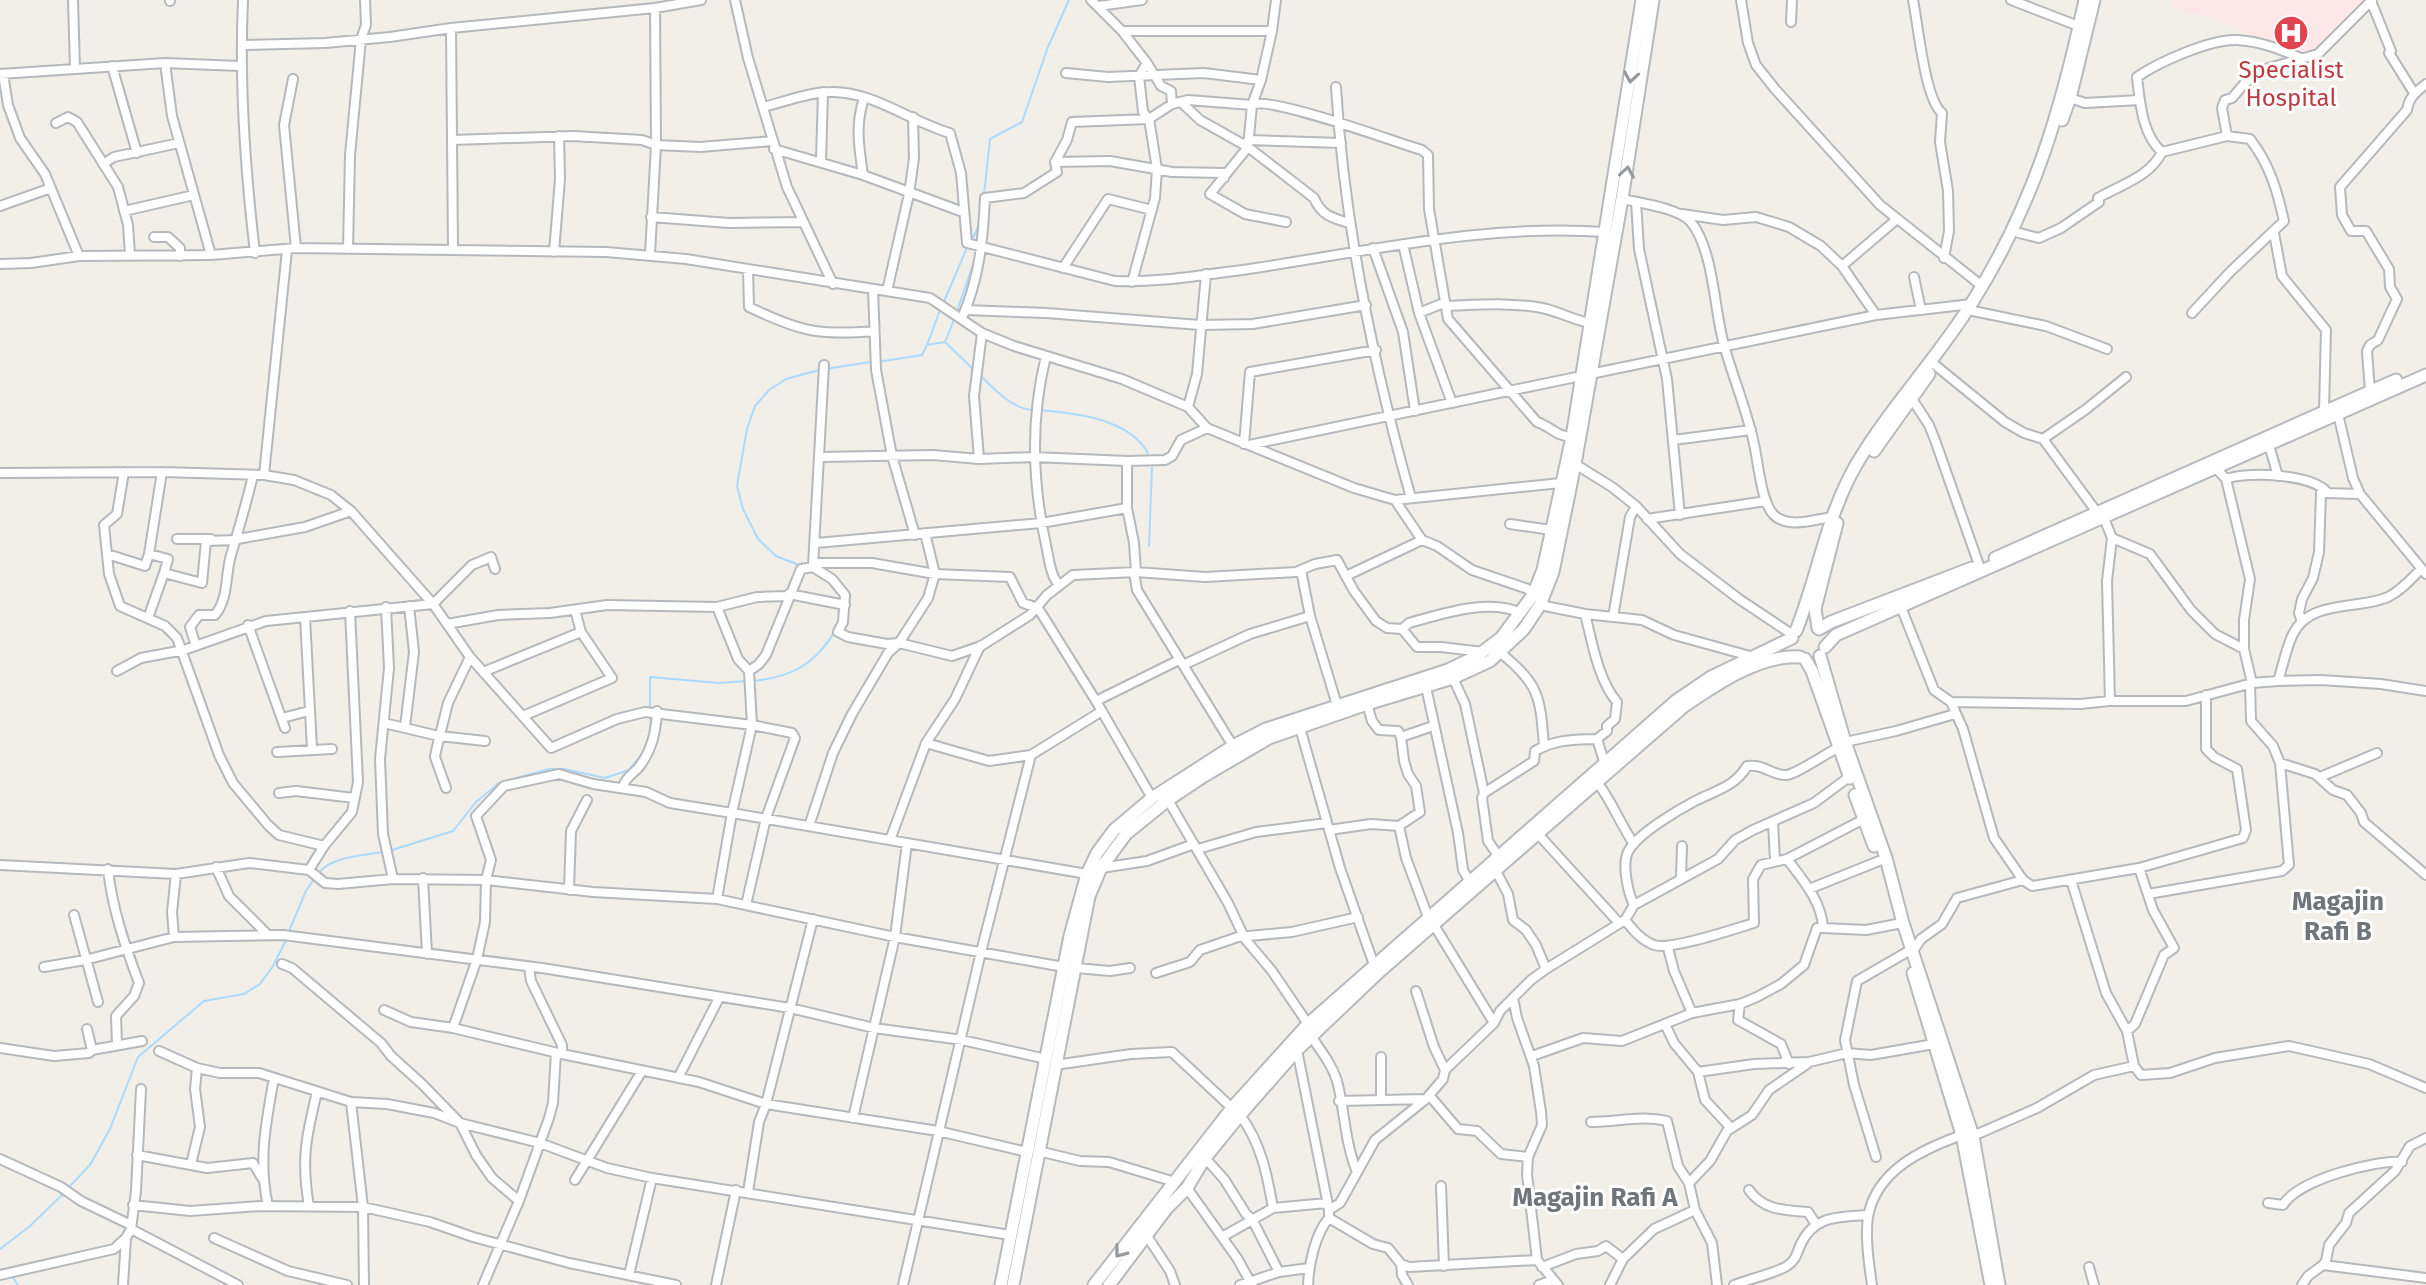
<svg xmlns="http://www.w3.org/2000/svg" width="2426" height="1285" viewBox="0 0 2426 1285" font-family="'Fira Sans',sans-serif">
	<rect width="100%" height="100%" fill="#f1efe8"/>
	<path fill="#fce8e6" d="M2170,0H2368L2317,53L2301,56L2199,14L2181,13Z"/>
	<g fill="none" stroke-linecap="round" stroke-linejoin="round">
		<path stroke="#aadaff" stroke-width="2" d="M984,195L990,139L1022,122L1048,47L1069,0
			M973,238L979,225
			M943,304L966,250
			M957,311L976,256
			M945,342L974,370
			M927,345L940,310
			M877,362L922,355L927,345L945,342L955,317
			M825,369L871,362
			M979,374C993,388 1011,408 1032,410
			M1038,410C1075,413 1128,418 1148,453
			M1149,546L1152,468
			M799,565L776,556L758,539L743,509L737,486L747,429L755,406L769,390L786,379L819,370
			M753,681C791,677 815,665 835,631
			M650,709V677L719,683L747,681
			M389,851L453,831L476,802L499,783L549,769H564L605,778L629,770L642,754L650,734L651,715
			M318,874C331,856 362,856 382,852
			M289,931L306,891L314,879
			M69,1187L90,1165L110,1129L138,1057L204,1001L244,994L260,984L273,966L286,940
			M0,1249L30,1226L65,1192
			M12,1276L18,1285"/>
		<defs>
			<path id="minor" d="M73,0L75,69
				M243,0C239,85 245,168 255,253
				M735,0L748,58L787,187L833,284
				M1091,0L1122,31L1147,63L1139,76L1143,112L1149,119L1157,169L1155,198L1132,282
				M1276,0L1272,31L1261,80L1252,105L1248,147L1210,194L1245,214L1286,222
				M1741,0L1748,43L1756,65L1775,89L1880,205L1982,286
				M1913,0C1918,24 1925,100 1942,113L1940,142L1948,191L1949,231L1944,258
				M2011,0L2081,27
				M170,1V0
				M2371,1L2391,51L2389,53L2414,93
				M1099,6L1142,0
				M1791,22L1792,0
				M451,28L453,250
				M1122,31H1272
				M243,45L325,43L390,37L451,28L655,8L701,0
				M165,63L172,116L211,255
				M1147,63L1161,86L1171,91L1172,104
				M112,66L137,153
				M1066,73L1108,77L1204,73L1261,80
				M0,74L165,63L240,66
				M3,74L8,105L20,138L45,174L79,256
				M293,79L284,125L296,248
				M1336,87C1344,224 1374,367 1411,498
				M2070,98L2085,103L2140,100
				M1181,102L1200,120L1248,147L1314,198C1321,215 1332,218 1349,223
				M763,107C784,102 809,92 831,92C873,91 911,122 950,133L961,173L967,243L1115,281C1157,283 1200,275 1242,270C1361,253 1485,223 1605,232
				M56,123L68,117L77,122L118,187L128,225L130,255
				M2227,136L2222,108L2225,100L2232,98L2244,84L2262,70L2318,54L2372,0
				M453,140L573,136L642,140L656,145L700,147L772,141
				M1248,140L1341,143
				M774,149L863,175L963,212
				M2162,152L2227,136L2250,139C2270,165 2277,190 2284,221L2230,272L2192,313
				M2162,152C2142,135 2140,102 2137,77C2159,62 2210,39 2237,40C2260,41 2282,50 2303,59
				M821,161L823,92
				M1055,162L1110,161L1172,172L1224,173V178
				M103,164L114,157L179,143
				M863,175C859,147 855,125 864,98
				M1622,199C1640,203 1679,208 1691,222C1714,251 1714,310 1724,345C1733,378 1747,410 1754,444C1758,461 1761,501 1773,514C1786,529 1814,520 1831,517
				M1636,202L1639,249L1667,379L1680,515
				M0,206L51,188
				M124,211L194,195
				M1682,214L1723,220L1756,217L1789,227L1821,246L1842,266L1876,315
				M651,217L729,223L803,222
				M2019,233L2039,238L2061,228L2099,202L2098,198C2120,185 2150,177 2162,152
				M2274,233L2282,276L2326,330L2324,410
				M154,237H168L180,248V256
				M1403,244L1419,313L1452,403
				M1373,248L1403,332L1415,411
				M348,249L350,155L361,39L366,25L365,0
				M554,252L560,179L559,136
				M650,254L656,145L655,8
				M0,264L31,263L79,256L211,255L296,248L606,252L686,259L930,298L982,333L1014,346L1122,379L1188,407L1207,428L1354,488L1395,500L1561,483
				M1842,266L1897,219
				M1063,268L1108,199L1152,210
				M748,270L749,307C799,331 818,336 874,331
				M1914,277L1921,310
				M873,289L876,370L892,456L915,535
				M887,291L909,194L914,158L913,117
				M966,310L1046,313L1200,325L1253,324L1366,305
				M1973,311L2046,326L2107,349
				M1419,313L1441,304L1446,306C1477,305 1510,302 1542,308C1558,311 1573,320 1590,323
				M962,318C979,279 983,241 985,198L1024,193L1057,172L1055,162L1067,140L1072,122L1149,119L1172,104L1188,100L1252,105C1269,95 1394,142 1422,150L1428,155L1429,209L1448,319L1537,422C1552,427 1555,436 1572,437
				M1046,356C1030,420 1032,481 1046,545C1049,558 1050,575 1059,585
				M1935,365L2005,422L2024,433L2043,439L2096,511
				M1590,374L1876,315L1972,304
				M2370,391L2367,351L2370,345L2378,340L2397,299L2390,287L2389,269L2366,231H2351L2342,215L2340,187L2407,110C2409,97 2416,92 2426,84
				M1912,399L1929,425L1935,440L1979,565
				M1188,407L1197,374L1206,274
				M2338,414L2353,478L2360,494L2426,574
				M2043,439L2085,410L2126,377
				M1673,440L1751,430
				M1244,444L1250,372L1376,350
				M1249,445L1581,376
				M2269,445L2278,476
				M819,457L933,455L979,459L1034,457L1127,461V508L1134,543L1136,572
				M979,459L974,396L982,333
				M1127,461L1165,460L1172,456L1181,440L1207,428
				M1575,464L1612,487L1636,506L1680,554L1739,599L1793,635
				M2215,467L2226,479L2250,579L2244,620V649
				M124,472L117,514L104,525L109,574L120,606L165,626L177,638L219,755L233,783L268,825L279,835L324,846
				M0,473L162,472L264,475L294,480L331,495L351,511L433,604L470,657L551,748L617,719L645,712L752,725L732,813L1087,874
				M264,475L287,250
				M2226,479C2248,471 2311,474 2327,492L2321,493L2319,552L2313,578L2302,599L2299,613L2302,622L2299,625
				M2325,493L2360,494
				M1395,500L1422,540L1437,546L1472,570L1528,589L1533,595
				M2104,518L2112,538L2150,554L2191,610L2215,634L2244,649L2252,683
				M1647,519L1766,501
				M1510,524L1551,530
				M177,539H211
				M232,540L305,527L351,511
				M816,543L1041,523L1127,508
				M107,554L145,566L149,554L168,559L164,573L202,583L206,541L237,540
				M149,554L162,472
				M813,563H872L935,574L1010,577L1023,603L1038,608L1096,701L1152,798
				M813,566L824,365
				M813,567L832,579L845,595L843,622L838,632L848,637L887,644L899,643L952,656L981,646L1030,615L1047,595L1073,575L1136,572L1205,577L1296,572L1315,564L1337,560L1354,591L1376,621L1387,628L1402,629L1417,647H1441L1483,652
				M1301,570L1310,616L1337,705
				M1134,572L1137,590L1233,746
				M1346,576L1422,540
				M789,594L845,605
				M1540,605L1585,614L1642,620L1674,635L1750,656
				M386,607L389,668L380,759L383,834L393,879
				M717,607L738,659L749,671L752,725L792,733L795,738L766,818L746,905
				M1901,607L1934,690L1951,702L2080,704L2110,701H2186L2252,683L2278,681L2321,680L2381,684L2426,691
				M1585,614C1592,641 1598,680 1617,702L1615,719L1607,726V731L1597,739L1605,764
				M305,617L312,749
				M1613,617L1630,517L1636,506
				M148,618L164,573
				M447,624L498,615L550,613L607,605L717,607L757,597L788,596
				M248,625L285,728
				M1402,629L1409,623C1442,614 1488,598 1521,613
				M196,646L190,627L199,615H215C229,598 225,575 231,555C239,528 247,502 253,475
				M1501,653C1540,686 1540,696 1544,746
				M1183,665L1250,634L1310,616
				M117,671L141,658L184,650L266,621L433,604L472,565L491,557L495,569
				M749,671L759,664L766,655L801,569L813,567
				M483,672L581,632
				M1453,678L1465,704L1484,793L1482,798L1488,841L1499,857
				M2278,681C2283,666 2286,648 2293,634C2310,599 2359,610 2388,597C2402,590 2411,579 2421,569
				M1426,687L1458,833L1463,870L1470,882
				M1096,701L1179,660
				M2110,701L2107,581L2112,538
				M1951,702L1963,729L1994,838L2023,880L2032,886L2139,868L2243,838L2246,830L2237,769L2214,757L2206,749V695
				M1367,704L1372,721L1379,730L1398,731L1401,737
				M523,716L612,678L581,632L575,610
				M282,718L309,711
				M384,723L439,736L485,741
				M405,727L414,652L409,606
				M1300,728L1340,868L1374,965
				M1401,737L1404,761L1408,774L1416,786L1420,812L1399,826L1406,858L1428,917
				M1401,737L1433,726
				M1845,742L1896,731L1955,714
				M926,743L989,761L1031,755L1102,711
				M277,752L332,749
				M2280,763L2315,774L2333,790L2347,795L2361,813L2364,822L2426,875
				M2320,777L2377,753
				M1597,782C1612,801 1620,824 1634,844
				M623,786C626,777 633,774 639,767C652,750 656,732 657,711
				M446,788L435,757L436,751L448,703L470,657
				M279,793L296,791L354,798
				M1484,793L1534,761L1535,751C1556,739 1573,740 1597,739
				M1168,800L1228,903L1245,939L1272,971L1308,1024
				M1773,822L1775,861
				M809,826L833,753L852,714L888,653L899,643L928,598L935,574L925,533
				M1329,830L1371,824L1399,826
				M1538,834L1619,923
				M890,840L926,743L955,699L980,646
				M1198,849L1256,832L1327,823
				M1787,859C1803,880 1822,902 1823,928L1866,930L1897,924
				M0,865L176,874L249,863L309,870L324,846L352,812L358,782L350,611
				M216,867L229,896L268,935
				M1101,868L1147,861L1194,844
				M108,869C112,908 125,946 139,983L134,996L116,1016L117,1045
				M309,870L325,883L338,884L393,879L486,880L593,892L717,899L895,937L1064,967
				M1496,871L1508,894L1513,920L1526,930L1536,945L1546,969
				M423,878L427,954
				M1681,878L1682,846
				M2071,880L2106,993L2127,1031L2134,1066L2141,1075L2170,1073L2215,1058L2289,1046L2369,1064L2426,1088
				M1809,889L1879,861
				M569,890L571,831L587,800
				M2148,894L2282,871L2289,865L2280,763L2273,746L2251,721L2250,684
				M1634,905C1628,893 1621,863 1629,850C1639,833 1678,810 1695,801C1715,791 1736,786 1747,766C1765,764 1771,775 1785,775C1794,776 1826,753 1838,748
				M74,915L98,1002
				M1625,920C1633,930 1641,940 1654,945C1670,951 1734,929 1754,923L1753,879L1761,865L1787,859L1864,819
				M1434,925L1494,1023
				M174,937L172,912L176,874
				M1668,948L1674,971L1692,1013
				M1913,951L1921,939L1942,924L1957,898L2023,880
				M282,964L292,968L381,1043L391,1056L422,1084L460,1123L476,1155L492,1178L519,1201
				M44,967L85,960L174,937L283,935L542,968L790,1008L874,1028L962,1040L1046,1059
				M529,967L531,981L562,1045V1054
				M1076,968L1110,971L1130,968
				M1156,973L1190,962L1200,950L1238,937L1292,932L1358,917
				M1416,991L1434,1047L1445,1070
				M1513,998L1517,1018L1534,1066L1541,1112L1542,1125L1528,1157L1527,1174L1537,1260L1558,1285
				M1740,1004L1738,1020L1781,1044L1789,1064
				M384,1010L411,1022L453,1028L562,1054L699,1082L766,1104L938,1131L1027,1152
				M1665,1024L1674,1043L1698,1072L1705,1100L1731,1128
				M453,1028L477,959L485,922L486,880L491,860L476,816L504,786L559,774L593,784L646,792L670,803L732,813L717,899
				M87,1029L92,1050
				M2127,1031L2135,1024L2164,955L2174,948L2153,910L2139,868
				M1311,1036C1321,1051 1334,1067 1338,1085C1345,1114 1345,1143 1357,1172
				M0,1048L54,1056L89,1053L92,1050L142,1041
				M1297,1050L1329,1210
				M159,1051L197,1068L220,1073H259L351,1102L387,1104L434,1113L460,1123L540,1143L607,1168L652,1178L1010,1235
				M1532,1056L1583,1038L1622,1041L1692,1013L1740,1004L1757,997L1781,984L1804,965L1817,928H1823
				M1055,1065L1131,1054L1172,1052L1232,1108
				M1698,1072L1754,1064L1809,1062L1847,1053L1871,1055L1934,1044
				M678,1078L719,998
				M1429,1095L1458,1129L1477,1131L1501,1154L1528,1157
				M1381,1099V1057
				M1339,1101L1426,1099
				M351,1102L363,1207L364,1285
				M1240,1115C1261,1143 1267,1174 1273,1208
				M853,1118L895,937L907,843
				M1591,1122C1617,1122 1641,1115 1667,1121L1678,1166L1689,1183L1695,1210L1712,1243L1717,1285
				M1973,1136L2037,1108L2094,1075L2134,1066
				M2426,1138L2410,1146L2395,1171L2349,1213L2346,1223L2329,1245L2326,1261L2323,1265L2426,1278
				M1038,1151L1080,1161L1109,1162L1175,1182
				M137,1155L207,1168L253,1163L262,1178
				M1876,1157L1854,1085L1845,1040L1857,981L1907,952
				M1205,1158L1224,1179L1246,1214L1252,1219L1279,1272
				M0,1159L61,1187L81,1201L131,1225
				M191,1164L200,1127L195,1089L197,1068
				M575,1180L642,1071
				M1689,1183L1710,1161L1727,1131L1752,1115L1769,1090L1807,1064
				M1441,1186L1444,1266
				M1187,1188L1237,1258L1252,1285
				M1749,1190C1764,1211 1785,1210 1808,1212L1815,1223
				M748,1192L759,1122L766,1104L813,919
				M2268,1203L2283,1205C2298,1180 2373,1160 2402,1162
				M133,1205L190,1211L260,1206L363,1207L430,1222L473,1237L569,1263L676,1285
				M268,1206C258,1161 266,1122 274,1078
				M309,1206C301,1160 306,1137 317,1092
				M1329,1218L1373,1244L1388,1248L1401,1264L1409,1267L1537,1260
				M131,1229L238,1285
				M1147,1236L1170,1271L1175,1285
				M1222,1237L1273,1208L1327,1203
				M214,1238L288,1271L347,1285
				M1401,1264L1402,1275L1408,1285
				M1542,1267L1576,1254L1598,1251L1606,1246L1623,1259
				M2089,1267L2094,1285
				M0,1275L114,1249L126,1238
				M629,1275L652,1178
				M123,1285L126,1238L131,1229L136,1191L141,1089
				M483,1285L519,1201L549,1118L553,1103L556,1053
				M716,1285L736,1190
				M903,1285L981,952L1031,755
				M1240,1285L1279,1272L1309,1268
				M1308,1285C1309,1264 1315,1234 1329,1218V1210L1340,1203L1375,1140L1426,1099L1443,1079L1445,1070L1494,1023L1500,1011L1531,980L1546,969L1625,920L1634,905L1718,859L1735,840L1753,830L1814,803L1849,777
				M1539,1285L1553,1280
				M1610,1285L1623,1259L1654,1229L1695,1210
				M1734,1285C1749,1279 1776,1273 1787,1266C1796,1260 1796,1255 1800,1246C1813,1215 1839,1217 1868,1215
				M1872,1285C1869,1264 1865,1238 1868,1217C1876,1170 1923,1149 1962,1135
				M2302,1285L2308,1276L2323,1265"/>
			<path id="secondary" d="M2062,120L2070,98L2094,0
				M1874,451L1929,374
				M1995,558L2396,380
				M1818,628L1815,609L1837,523
				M1819,629L1831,622L1972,568
				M1796,631C1818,576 1826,517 1856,465C1890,407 1938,358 1973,301C2034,204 2061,111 2085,0
				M1825,647L1836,635L2426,375
				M1820,656L1845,742L1886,858L1903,923L1973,1136L1999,1285
				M1805,659L1812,671L1850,778
				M1855,795L1874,846
				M1913,973L1962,1135L1991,1285
				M1001,1285L1070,936L1087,874L1097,853L1114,830L1152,798L1233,746L1266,729L1448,670L1477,656L1501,638L1533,595L1543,570L1572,437L1642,0
				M1013,1285L1089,896L1101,868L1126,834L1168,800L1204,776L1269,738L1367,704L1453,678L1490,661L1524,629L1540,605L1553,572L1575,464L1622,199L1653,0
				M1094,1285L1232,1108L1308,1024L1677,700L1711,677L1792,638
				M1109,1285L1167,1208L1187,1188L1205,1158L1240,1115L1297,1050L1380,971L1683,707C1715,685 1760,654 1800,657"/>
		</defs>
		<use href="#minor" stroke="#b5b8bc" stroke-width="12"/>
		<use href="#secondary" stroke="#b6babf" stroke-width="15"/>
		<use href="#minor" stroke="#fff" stroke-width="8"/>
		<use href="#secondary" stroke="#fff" stroke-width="11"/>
	</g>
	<defs><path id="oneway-chevron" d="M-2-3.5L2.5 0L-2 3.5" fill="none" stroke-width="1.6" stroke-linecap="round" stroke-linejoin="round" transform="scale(2)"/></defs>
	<g stroke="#979a9d">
		<use href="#oneway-chevron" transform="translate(1631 77) rotate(99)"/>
		<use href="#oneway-chevron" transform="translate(1627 172) rotate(-81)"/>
		<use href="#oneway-chevron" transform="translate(1120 1252) rotate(128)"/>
	</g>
	<defs>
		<symbol id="hospital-disc" viewBox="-11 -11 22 22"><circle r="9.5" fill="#e0444e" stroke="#fff"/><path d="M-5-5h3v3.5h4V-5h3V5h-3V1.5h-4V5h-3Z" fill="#fff"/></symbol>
	</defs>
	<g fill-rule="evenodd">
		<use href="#hospital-disc" x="2271" y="13" width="40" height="40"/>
	</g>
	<g text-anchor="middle" stroke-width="6" stroke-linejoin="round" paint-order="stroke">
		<g font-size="24" fill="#be3a42" stroke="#fff">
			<text x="2291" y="78">Specialist<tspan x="2291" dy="28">Hospital</tspan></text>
		</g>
		<g font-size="26" font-weight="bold" fill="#70757a" stroke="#fff">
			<text x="2338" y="910">Magajin<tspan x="2338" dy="30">Rafi B</tspan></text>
			<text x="1595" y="1206">Magajin Rafi A</text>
		</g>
	</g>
</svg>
